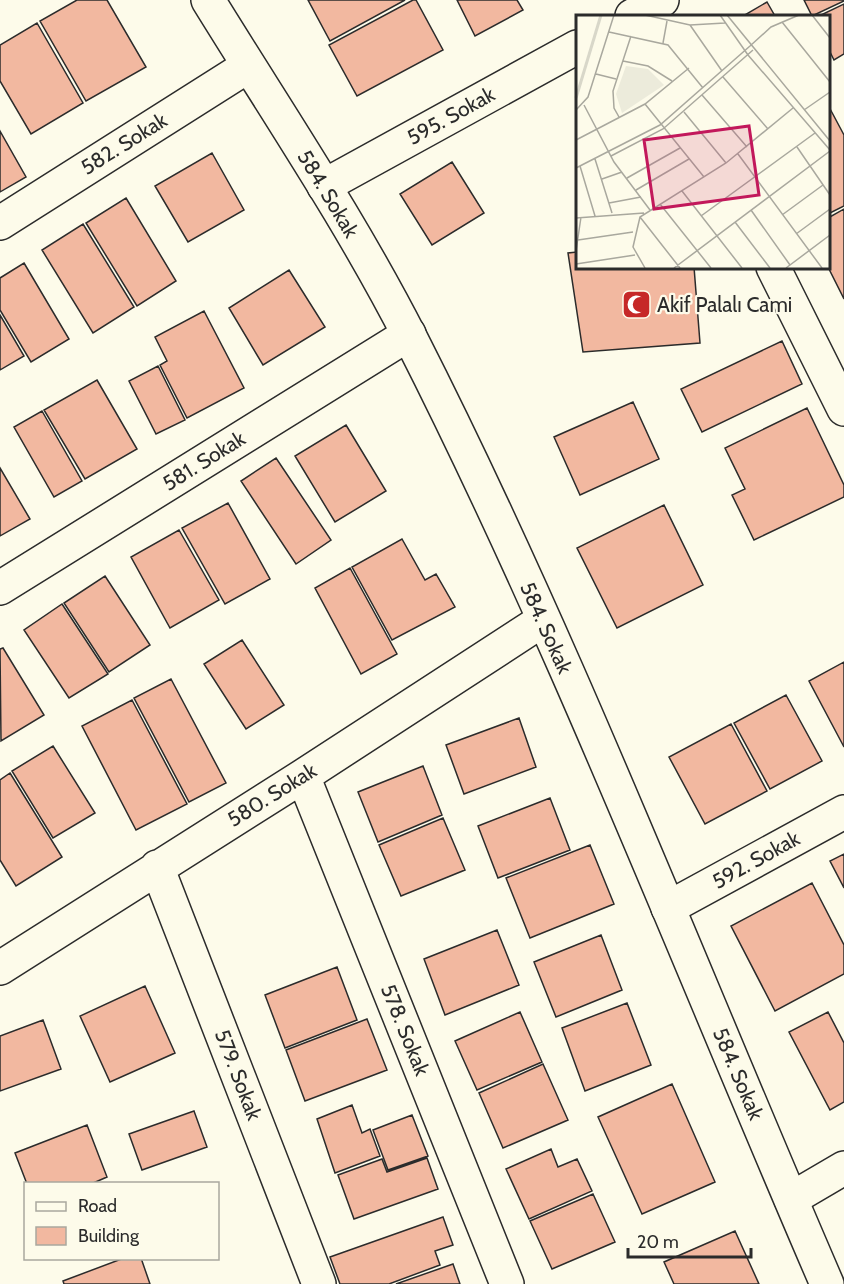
<svg xmlns="http://www.w3.org/2000/svg" width="844" height="1284" viewBox="0 0 844 1284" font-family="Cabin,sans-serif">
	<rect width="100%" height="100%" fill="#fdfbea"/>
	<path fill="#f2b8a0" stroke="#2b2b2b" stroke-width="1.5" d="M77,0H107L146,67L86,101L40,21Z
		M308,0H405L330,41Z
		M413,0H416L443,50L357,96L329,45Z
		M457,0H517L523,10L475,36Z
		M804,0H844V1L812,16Z
		M767,2L775,16H743Z
		M844,4V54L834,60L828,48V16H819Z
		M37,23L83,103L31,134L0,81V45Z
		M828,105L844,135V206L828,214Z
		M0,131L26,177L0,192Z
		M212,153L244,210L188,242L155,186Z
		M452,162L484,213L432,245L400,194Z
		M126,198L176,281L137,306L86,223Z
		M844,209V299L828,267V218Z
		M83,224L134,307L93,333L42,250Z
		M577,252V267H694L700,343L583,352L568,253Z
		M24,263L69,339L31,362L0,310V278Z
		M289,270L325,327L263,365L229,308Z
		M204,311L244,388L187,418L160,365L167,361L155,337Z
		M0,315L24,356L0,370Z
		M782,341L802,384L702,432L681,389Z
		M158,366L185,420L156,434L129,381Z
		M97,380L137,449L85,479L44,410Z
		M633,402L659,459L580,495L554,437Z
		M807,408L844,485V497L754,540L732,495L745,489L725,448Z
		M42,411L82,481L54,497L14,427Z
		M346,425L386,491L335,522L295,456Z
		M276,458L331,540L296,564L241,481Z
		M0,468L30,519L0,536Z
		M228,503L270,579L225,604L182,528Z
		M664,505L703,585L617,628L577,548Z
		M179,530L219,600L170,628L131,557Z
		M402,539L425,580L436,574L455,607L392,640L352,567Z
		M350,568L397,654L361,674L315,588Z
		M105,576L150,645L109,672L64,603Z
		M62,604L108,674L69,698L24,630Z
		M242,640L284,705L246,729L204,664Z
		M3,648L44,715L1,741L0,649Z
		M844,662V747L809,681Z
		M171,679L226,783L189,802L134,698Z
		M786,695L822,761L770,789L734,723Z
		M132,700L187,804L136,830L82,726Z
		M519,718L536,767L464,794L446,745Z
		M731,724L767,791L705,824L669,757Z
		M53,746L95,813L53,838L12,771Z
		M423,766L442,815L378,842L358,792Z
		M10,773L62,857L16,886L0,860V780Z
		M550,798L570,850L498,878L478,826Z
		M443,818L465,870L401,896L379,845Z
		M590,845L614,904L530,938L506,878Z
		M844,854V888L830,861Z
		M812,883L844,945V974L775,1011L731,926Z
		M497,930L519,985L445,1015L424,959Z
		M601,935L622,990L556,1017L534,962Z
		M337,967L357,1020L285,1048L265,995Z
		M145,986L175,1053L110,1082L80,1016Z
		M627,1003L651,1065L585,1091L562,1028Z
		M520,1012L542,1062L477,1090L455,1041Z
		M828,1012L844,1043V1102L830,1110L789,1032Z
		M367,1019L387,1070L305,1101L286,1050Z
		M43,1020L61,1069L0,1091V1036Z
		M543,1064L568,1120L503,1148L479,1093Z
		M672,1084L715,1182L642,1214L598,1117Z
		M352,1105L362,1133L370,1129L380,1156L335,1173L317,1119Z
		M194,1111L207,1147L142,1170L129,1134Z
		M412,1115L428,1156L388,1170L373,1130Z
		M87,1125L107,1177L91,1184H27L15,1153Z
		M551,1149L558,1167L577,1159L592,1191L529,1219L506,1169Z
		M427,1158L438,1189L354,1219L338,1175L382,1159L387,1172Z
		M593,1194L615,1242L552,1269L530,1221Z
		M443,1217L453,1245L435,1251L440,1265L389,1284H340L330,1257Z
		M735,1231L759,1284H674L664,1262Z
		M124,1258H141L150,1284H64L63,1281Z
		M453,1264L460,1284H396Z"/>
	<g fill="none" stroke-linecap="round" stroke-linejoin="round">
		<defs>
			<path id="minor" d="M632,16L662,0
				M324,186L577,47
				M0,223L248,66
				M773,267L844,409
				M0,588L409,334
				M303,776L507,1284
				M157,867L319,1284
				M668,908L844,812
				M0,968L303,776L543,620
				M791,1199L844,1168"/>
			<path id="tertiary" d="M208,0C277,112 351,221 411,339C566,644 691,970 827,1284"/>
		</defs>
		<use href="#minor" stroke="#2b2b2b" stroke-width="36"/>
		<use href="#tertiary" stroke="#2b2b2b" stroke-width="36"/>
		<use href="#minor" stroke="#fdfbea" stroke-width="33"/>
		<use href="#tertiary" stroke="#fdfbea" stroke-width="33"/>
	</g>
	<defs>
		<symbol id="mosque-square" viewBox="-11 -11 22 22"><rect x="-9" y="-9" width="18" height="18" rx="4" fill="#c62828" stroke="#fdfbea"/><path d="M3.5-4.9A6 6 0 1 0 3.5 4.9A5 5 0 1 1 3.5-4.9Z" fill="#fff"/></symbol>
	</defs>
	<g fill-rule="evenodd">
		<use href="#mosque-square" x="620" y="288" width="33" height="33"/>
	</g>
	<g text-anchor="middle" stroke-width="4.5" stroke-linejoin="round" paint-order="stroke">
		<g font-size="21" fill="#2b2b2b" stroke="#fdfbea">
			<text transform="translate(451 116) rotate(-29)" y="7">595. Sokak</text>
			<text transform="translate(124 144) rotate(-32)" y="7">582. Sokak</text>
			<text transform="translate(328 194) rotate(59)" y="7">584. Sokak</text>
			<text transform="translate(204 461) rotate(-32)" y="7">581. Sokak</text>
			<text transform="translate(546 628) rotate(66)" y="7">584. Sokak</text>
			<text transform="translate(272 795) rotate(-32)" y="7">580. Sokak</text>
			<text transform="translate(756 860) rotate(-29)" y="7">592. Sokak</text>
			<text transform="translate(405 1030) rotate(68)" y="7">578. Sokak</text>
			<text transform="translate(738 1074) rotate(67)" y="7">584. Sokak</text>
			<text transform="translate(238 1075) rotate(69)" y="7">579. Sokak</text>
		</g>
		<g font-size="21" fill="#2b2b2b" stroke="#fdfbea" text-anchor="start">
			<text x="657" y="312">Akif Palalı Cami</text>
		</g>
	</g>
	<g transform="translate(576 15)">
		<rect width="254" height="254" fill="#fdfbea"/>
		<path d="M50,51L72,54L88,70L46,98L40,79Z" fill="#ecebdb"/>
		<path fill="none" stroke="#d8d7c9" stroke-width="3" d="M0,83L25,0"/>
		<path fill="none" stroke="#a9a89e" stroke-width="1.5" d="M69,0L114,10L149,8M144,0L172,40L254,135M151,0L254,126M236,0L254,23M206,7L254,67M114,10L146,56M33,17L92,30L127,73M87,28L91,6M174,31L195,12L223,0M47,46L72,51L96,66M20,59L40,64M147,62L192,114M126,80L171,132M69,89L128,162M8,90L38,147L74,195M0,95L12,82L38,0M228,95L254,77M108,97L150,148M43,102L38,93L37,76L55,21M0,125L69,89L113,53M221,132L254,180M162,139L246,253M35,141L87,114L177,35M19,144L36,198M4,151L19,201M0,153L84,110L174,31M51,163L104,133M26,164L46,157M60,175L113,144M106,176L166,253M33,188L65,182M84,189L135,253M175,195L214,250M206,200L247,170M125,201L239,118M64,202L104,253M0,203L68,198M159,207L194,253M220,219L254,194M2,225L57,217M0,236L5,202M0,249L59,240M69,253L57,232L64,202L150,148L217,93M98,253L254,136M210,253L254,220"/>
		<path fill="#c2185b" fill-opacity="0.15" stroke="#c2185b" stroke-width="3" d="M173,111L183,180L78,194L68,125Z"/>
		<rect width="254" height="254" fill="none" stroke="#2b2b2b" stroke-width="3"/>
	</g>
	<rect x="24" y="1182" width="195" height="78" fill="#fdfbea" stroke="#a9a89e" stroke-width="1.5"/>
	<rect x="36" y="1202" width="30" height="9" fill="#fdfbea" stroke="#a9a89e" stroke-width="1.5"/>
	<text x="78" y="1212" font-size="18" fill="#2b2b2b">Road</text>
	<rect x="36" y="1227" width="30" height="18" fill="#f2b8a0" stroke="#a9a89e" stroke-width="1.5"/>
	<text x="78" y="1242" font-size="18" fill="#2b2b2b">Building</text>
	<path d="M628 1248v9h123v-9" fill="none" stroke="#2b2b2b" stroke-width="3"/>
	<text x="637" y="1248" font-size="18" fill="#2b2b2b" stroke="#fdfbea" stroke-width="4.5" paint-order="stroke">20 m</text>
</svg>
